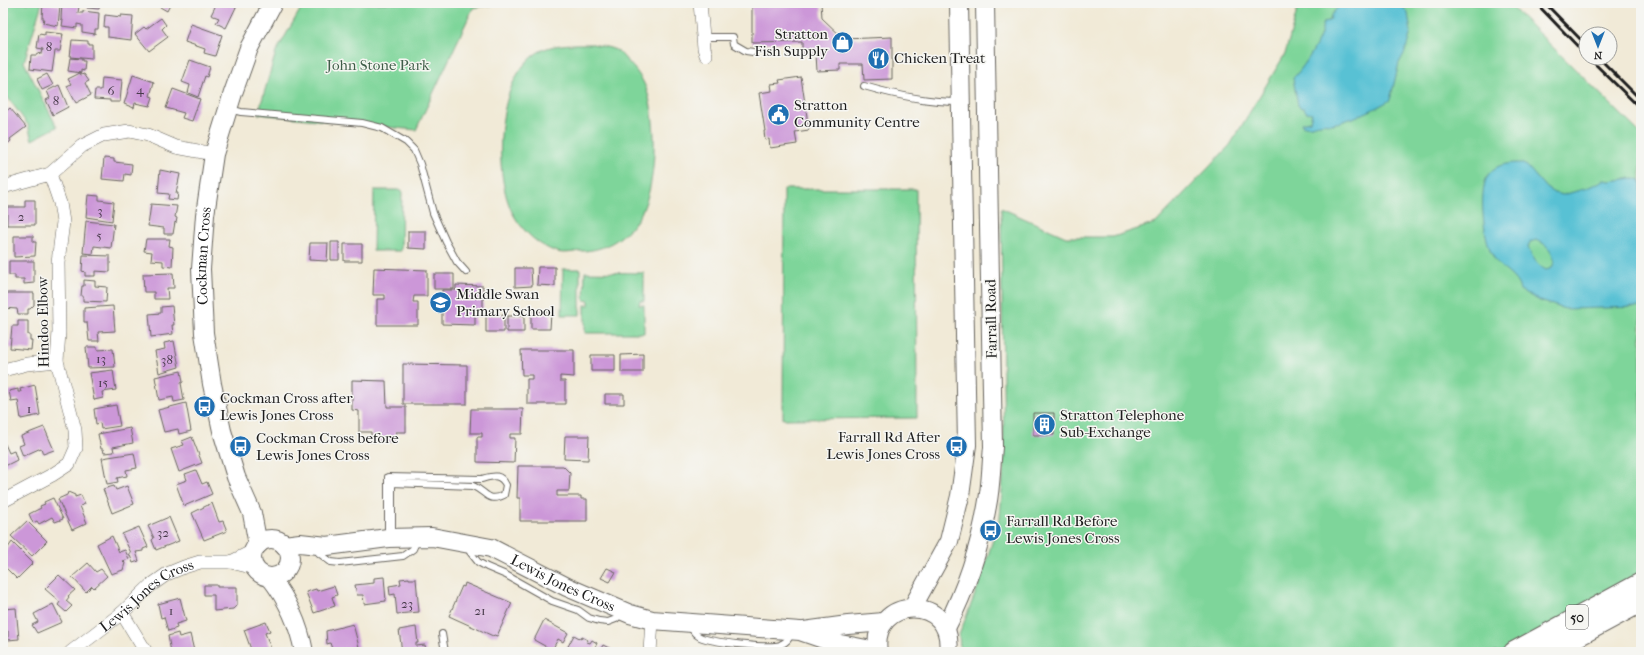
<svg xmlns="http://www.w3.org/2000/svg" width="1644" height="655" viewBox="0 0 1644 655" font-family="'IM FELL French Canon',serif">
	<rect width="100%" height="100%" fill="#f6f6f2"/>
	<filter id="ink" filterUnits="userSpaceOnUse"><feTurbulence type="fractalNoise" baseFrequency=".025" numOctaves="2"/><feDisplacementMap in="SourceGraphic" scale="8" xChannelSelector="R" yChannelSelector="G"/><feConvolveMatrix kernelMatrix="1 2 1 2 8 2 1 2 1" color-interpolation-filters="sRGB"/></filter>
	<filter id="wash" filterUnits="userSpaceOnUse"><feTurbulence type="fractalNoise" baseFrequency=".012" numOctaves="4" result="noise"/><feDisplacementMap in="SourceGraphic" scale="16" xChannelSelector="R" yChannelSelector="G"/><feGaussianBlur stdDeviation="0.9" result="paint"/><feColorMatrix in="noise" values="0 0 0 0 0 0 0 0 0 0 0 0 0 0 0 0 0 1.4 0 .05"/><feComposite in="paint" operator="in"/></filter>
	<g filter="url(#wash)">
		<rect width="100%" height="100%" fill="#f1ead7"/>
		<path fill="#7ed59a" stroke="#4d785b" d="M3,3H42L24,62L57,127L32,140L28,125L3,91Z
			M304,3H502L473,8L416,130L258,114L276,52Z
			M1297,3H1508L1641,134V582L1513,652H963L960,648L959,635L979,584L1000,517L1004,464L1001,208L1066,237H1113L1156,223L1230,145L1285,54L1298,7Z
			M593,44C600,46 609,47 616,50C620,52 624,57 627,61C635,68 642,78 646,88C658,120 658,191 637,220C623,239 604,251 581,251C574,252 564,254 557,252C535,245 515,224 508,202C494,160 497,73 542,50C558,43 576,44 593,44Z
			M784,189H916L917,418L783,419Z
			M374,190H402L401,251H373Z
			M563,269H580V315H562Z
			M585,272L644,273V301H640L639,305H644V333H585V305H589V301L584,300Z"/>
		<path fill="#58c1d4" stroke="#3a6e78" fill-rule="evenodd" d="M1342,3L1346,5L1349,3H1399L1408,13L1411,32L1405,52L1399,63L1390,100C1376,109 1349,121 1332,124C1328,124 1324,123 1320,124C1313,125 1309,128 1302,125L1301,123L1310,121L1312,113L1306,112L1304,108H1300L1298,105L1293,78C1302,70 1325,36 1322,24L1330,20L1331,15Z
			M1521,163L1527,166L1546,188L1554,193L1563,195L1587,188L1604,180L1610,181L1632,178L1641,180V307L1565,309L1540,301L1520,290C1517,275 1501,271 1494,258C1484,243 1478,194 1487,177C1494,164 1508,163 1521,163ZM1536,240C1548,244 1558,256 1552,268L1546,270C1538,266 1531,256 1528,247L1530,242Z"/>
		<g id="blocks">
			<path fill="#cc97d8" d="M43,3L60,5L58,26L43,23L44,18H42Z
				M62,3H72V5L79,6L78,13H83V11L99,13L98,29H95V34L82,32V25L77,24V28L62,26L63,20L61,19Z
				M88,3H100L99,9L87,8Z
				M153,3H171L167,11Z
				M211,3H238L226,28L216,23L219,18L211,15L215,7L210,4Z
				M752,3H821L822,18L844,39L892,37V79L864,80L863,64H840V70L817,71L816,54H802V42L752,43Z
				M105,15L121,17V15L133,16L131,40L108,37V27H104Z
				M161,18L166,25L162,29L168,37L149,51L135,34L144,27L146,29Z
				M191,24L222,35L215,56L204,53L205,49L185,42Z
				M45,32L63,34L60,51H55L52,72L30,69L31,55H37L38,53L42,54L43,49L37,48L39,34L45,35Z
				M72,40L88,41V44H92V59L70,57Z
				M70,58L82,59V61H85L84,71L81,70V73L68,71Z
				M190,60L210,67L207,77L205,76L198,97L188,93L190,85L182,82Z
				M80,73L81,75L84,74L89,81L85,83L91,95L76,103L67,86L71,84L68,79Z
				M47,74L53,85L42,90L37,79Z
				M133,75L154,82L150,96L153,97L150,106L135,103L134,108L124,104Z
				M801,77L809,130L795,132L797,144L770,148L769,139L765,140L764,131H765L759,93L772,91L771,84L780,83L779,80Z
				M102,78L122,80L120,102H110V100L94,99L95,90H101Z
				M59,85L68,107L53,115L46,100L50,98L47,91Z
				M173,89L200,99L192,121L182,118L184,113L166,108Z
				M10,108L26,127L10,139L11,141L6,145L3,141V131L7,128L3,122V114Z
				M104,158L114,159V162L132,164L131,175L125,174L124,181L102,179Z
				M160,170L180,174L176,193H178L177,200L168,199L169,194L158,193Z
				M88,195L99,196V200L114,202L112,221L86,217Z
				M25,200H35V225H7V207H25Z
				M151,204L177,206L175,217L177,218L176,223L175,222L173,234H164V228L148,226Z
				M86,221L114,224L111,248L94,246L93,254L83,253Z
				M408,231H426V249L408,248Z
				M14,236H33V242H36L35,256L14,257Z
				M146,239H170L169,246L173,247L172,267L163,266V261L151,260L152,252L144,251Z
				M331,242H339V260H331Z
				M310,243H328L327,261L309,260Z
				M344,244H362V261H344Z
				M83,255L110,256V272L95,271V276H85V272L82,271Z
				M9,261H34V283L24,284V279H15V275H9Z
				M538,267H555V286L537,285Z
				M374,268L427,270V296H414L413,302H418V325H377V299H385V295H373Z
				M515,268H531L532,286L515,287Z
				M173,273L174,288H167L168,299H154V292H144L143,274Z
				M434,274H454V289H434Z
				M84,280L95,281V286L107,287L106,302L83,301V296H81L82,286H84Z
				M456,285L483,286V316H475V325L442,324V290H456Z
				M3,293H34V305L30,309H28V314H18L17,309L3,308Z
				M113,306L115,331L98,332L99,341H89L87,322H84V308Z
				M172,306L174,325H172L173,334L151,337L149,314L161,313V307Z
				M531,311L551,312L550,329H531Z
				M486,315H504V332H486Z
				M507,316H524V332H507Z
				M18,321H28V335H30V340H32L31,350L10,348L12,326H18Z
				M174,341L179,367L159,373L155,351L165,349L164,343Z
				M86,347H97V350L113,349L115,367L88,368Z
				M521,350H574V377L560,376V381H565V404H527V379H532V375H522Z
				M643,354V372H621V355Z
				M591,355H615V371H591Z
				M403,364L467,365V404H403Z
				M113,370L116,390L102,392L103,398L94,400L89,373Z
				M181,371L183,382L181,383L184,400L174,402L173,397L159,400L155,377Z
				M352,380L386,381L387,407H406V432H396L397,442H371V432H359V411L352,410Z
				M35,385L40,415L21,419L18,400L11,401L9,391L18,389V392H21L20,389Z
				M605,394H624V404H605Z
				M186,403L191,431L179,434L178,429L164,432L158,410Z
				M116,405L120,426L101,429L100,423L96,424L94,409Z
				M471,409H523L522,434H510V438H515L514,463L477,462V437H482V433H470Z
				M1033,413H1054V435H1033Z
				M44,427L54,450L43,454L41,448L23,456L19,446L24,444L21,436Z
				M130,428L133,443L113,447L114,452L104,453L103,449H101L98,434Z
				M565,436H589L588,460L564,459Z
				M192,437L202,463L179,472L171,449L184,445L182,441Z
				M5,444L9,453L14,451L17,460L3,467V445Z
				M134,453L137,468L126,470L127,476L117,478L118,482L107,484L102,458Z
				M518,466H563L570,473L569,491H557V496H581V499H587V521H520V498H517Z
				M196,470L202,484L207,482L212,494L184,506L176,484L187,480L185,474Z
				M114,486L116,490L127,486L134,504L112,513L103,489Z
				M68,492L75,495V497L81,495L85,504L80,506L87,523L72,530L58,499L67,495Z
				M53,498L63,519L55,522L52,517L39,524L37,521L33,523L29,514L41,508L40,506L45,504L44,502Z
				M212,503L219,522L223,521L227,531L204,540L192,513Z
				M169,517L179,541L156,550L152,540L154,538L148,526Z
				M27,521L47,541L32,556L11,536Z
				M139,527L148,547L143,549V551L136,552L139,561L133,563L129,553H131L122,534Z
				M112,536L119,552L125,550L129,559L123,561L125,563L123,570L111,574L97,544Z
				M12,542L33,563L17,579L5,567L3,570V555Z
				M88,563L96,572L101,569L107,576L94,588L92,586L86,592L72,577Z
				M607,568L616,572L610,582L601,578Z
				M59,575L75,590L68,596L69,597L66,601L72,606L66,612L58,605L60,602L45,589Z
				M384,577L386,601L364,604L363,595H357L355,585L374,583V578Z
				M409,578V579H416L419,612L397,614L395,594L390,595L389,586L401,584L400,579Z
				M465,583L512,603L497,636L494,635L493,636L449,616L462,586L464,587Z
				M204,585H217V587H237V605L233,609L214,611V595H204Z
				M334,586L337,595L332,597L335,606L314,613L306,592L316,589L317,591Z
				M180,598L186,621L176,624L177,628L168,631L164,617L161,618L158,604Z
				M53,604L62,622L37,633L32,625L38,622L34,614Z
				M16,608L19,639L8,640V631L3,632V609Z
				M544,620L568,633L563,642L558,639L552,650L534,640Z
				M266,622L270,631L265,633L272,651L262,652L261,649L252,652L244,630Z
				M353,624L359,647L344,652H333L330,643L327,644L326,631Z
				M416,627L418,643H416V646L425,645L426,652H402L399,630Z
				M178,633L179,637L190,634L194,651L171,652L168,636Z
				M574,635L581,639L582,637L588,640L587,642L590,643L592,640L597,643L593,652H565Z
				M603,645L617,652H599Z"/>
		</g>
	</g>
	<g filter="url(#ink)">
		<use href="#blocks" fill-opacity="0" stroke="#67645d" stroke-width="1"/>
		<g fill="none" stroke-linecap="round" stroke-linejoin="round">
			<defs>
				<path id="lane" d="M702,37H733L734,44L746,51L753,52
					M864,86C895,95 926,102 959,102
					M229,109L241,112L362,123L382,128L406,142L414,150L420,164L433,213L446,242L457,262L466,272
					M388,537V477L481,479C493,476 500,473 506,485L504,495C487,503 487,492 473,486L392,483V535
					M469,547L470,552L478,562L487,567L506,575L552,601L578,610L589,618L599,621L608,622L616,619L622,613
					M319,553L331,562L340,563L403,556L413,549L417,540
					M690,626C692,630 696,635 700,637C710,642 770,649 780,645C787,642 789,639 792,632
					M442,634L445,652"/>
				<g id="street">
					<path d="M700,3L704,48L706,55"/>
					<path d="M3,187L50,174L82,146L104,135L129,131L148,135L176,147L214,154"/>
					<path d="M3,370L27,364L57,361"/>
					<path d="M3,501L52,475L69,464L76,448L75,430L57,361L59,332L58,262L63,222L60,203L50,174"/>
					<path d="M231,562L253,551"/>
					<path d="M122,613L146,652"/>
					<path id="s1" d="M71,652L122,613L150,586L167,574L184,567L200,562H231L255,568"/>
					<path d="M650,652L652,620"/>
				</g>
				<g id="secondary">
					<circle cx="271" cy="558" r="19"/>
					<path id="s2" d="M258,545L252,513L236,477L222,431L212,384L204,333L201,269L205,215L214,154L233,93L249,48L273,3"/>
					<path id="s3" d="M284,545L300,543L327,546L388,538L432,537L491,548L567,587L630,614L652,620L800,631L835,643L877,651"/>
					<path d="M270,577C287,599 299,625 304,652"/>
					<path d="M912,608L949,541L960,496L967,445L959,3"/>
					<path d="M946,628C965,591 980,547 987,506C991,487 991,467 993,447L985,3"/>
					<path d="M804,631L848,625L884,622"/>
					<path d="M878,652C869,595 956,593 948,652"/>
				</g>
				<path id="primary" d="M1514,652L1641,583
					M1548,652L1641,602"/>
			</defs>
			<use href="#lane" stroke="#67645d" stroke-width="8"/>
			<use href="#street" stroke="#67645d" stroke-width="14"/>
			<use href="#secondary" stroke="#67645d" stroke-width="20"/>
			<use href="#primary" stroke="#67645d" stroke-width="22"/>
			<use href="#lane" stroke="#fff" stroke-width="6"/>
			<use href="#street" stroke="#fff" stroke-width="13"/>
			<use href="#secondary" stroke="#fff" stroke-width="18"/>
			<use href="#primary" stroke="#fff" stroke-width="20"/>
			<path stroke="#1c1c1c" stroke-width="3" d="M1536,3L1586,55
				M1545,3L1586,45
				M1589,58L1641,109
				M1599,58L1641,100"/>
		</g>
	</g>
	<defs>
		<symbol id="shop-disc" viewBox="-11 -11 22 22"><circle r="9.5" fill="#1f6fb2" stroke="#f6f6f2"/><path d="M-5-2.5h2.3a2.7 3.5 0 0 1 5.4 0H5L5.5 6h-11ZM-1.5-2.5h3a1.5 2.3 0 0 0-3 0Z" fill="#fff"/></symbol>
		<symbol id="restaurant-disc" viewBox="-11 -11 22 22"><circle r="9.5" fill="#1f6fb2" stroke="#f6f6f2"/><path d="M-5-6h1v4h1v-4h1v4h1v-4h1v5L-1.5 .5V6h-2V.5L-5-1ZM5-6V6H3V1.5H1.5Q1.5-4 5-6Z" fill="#fff"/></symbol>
		<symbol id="civic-disc" viewBox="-11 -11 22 22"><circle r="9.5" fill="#1f6fb2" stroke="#f6f6f2"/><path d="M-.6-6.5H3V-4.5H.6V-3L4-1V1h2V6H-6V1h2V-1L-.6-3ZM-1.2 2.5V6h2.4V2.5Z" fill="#fff"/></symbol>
		<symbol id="school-disc" viewBox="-11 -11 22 22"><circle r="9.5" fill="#1f6fb2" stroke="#f6f6f2"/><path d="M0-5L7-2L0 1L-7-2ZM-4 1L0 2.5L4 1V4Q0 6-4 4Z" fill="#fff"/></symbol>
		<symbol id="bus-disc" viewBox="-11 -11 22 22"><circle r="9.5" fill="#1f6fb2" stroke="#f6f6f2"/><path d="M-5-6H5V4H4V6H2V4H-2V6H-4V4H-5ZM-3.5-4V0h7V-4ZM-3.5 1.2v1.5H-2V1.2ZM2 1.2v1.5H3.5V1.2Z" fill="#fff"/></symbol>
		<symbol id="building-disc" viewBox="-11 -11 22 22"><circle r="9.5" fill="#1f6fb2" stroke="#f6f6f2"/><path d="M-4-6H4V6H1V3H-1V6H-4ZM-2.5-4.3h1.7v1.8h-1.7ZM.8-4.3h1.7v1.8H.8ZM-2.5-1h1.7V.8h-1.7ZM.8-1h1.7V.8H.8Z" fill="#fff"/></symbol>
	</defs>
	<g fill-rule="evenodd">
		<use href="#shop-disc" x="830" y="30" width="25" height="25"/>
		<use href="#restaurant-disc" x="866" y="46" width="25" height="25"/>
		<use href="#civic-disc" x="766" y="102" width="25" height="25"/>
		<use href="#school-disc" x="428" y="290" width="25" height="25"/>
		<use href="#bus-disc" x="192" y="394" width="25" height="25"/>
		<use href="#building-disc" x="1032" y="412" width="25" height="25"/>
		<use href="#bus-disc" x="944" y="434" width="25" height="25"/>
		<use href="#bus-disc" x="228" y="434" width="25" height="25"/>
		<use href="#bus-disc" x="978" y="518" width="25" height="25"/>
	</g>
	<g text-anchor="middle" stroke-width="3" stroke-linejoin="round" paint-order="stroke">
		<g font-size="13" fill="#483b4b">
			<text x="49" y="51">8</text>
			<text x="140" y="94">4</text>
			<text x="111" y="95">6</text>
			<text x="56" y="105">8</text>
			<text x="100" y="215">3</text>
			<text x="21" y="221">2</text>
			<text x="99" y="240">5</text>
			<text x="101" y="363">13</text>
			<text x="167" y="364">38</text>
			<text x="103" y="387">15</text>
			<text x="29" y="413">1</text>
			<text x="163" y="537">32</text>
			<text x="407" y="608">23</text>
			<text x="171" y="615">1</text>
			<text x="480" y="615">21</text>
		</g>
		<rect fill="#f6f6f2" stroke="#5d5d5c" stroke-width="1" x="1566" y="605" width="22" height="24" rx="3"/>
		<g font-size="14" font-weight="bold" fill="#1c1c1c">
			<text x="1577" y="622">50</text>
		</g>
		<g font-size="15" fill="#1c1c1c" stroke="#f6f6f2" text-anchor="start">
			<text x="828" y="39" text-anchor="end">Stratton<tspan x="828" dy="17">Fish Supply</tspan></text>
			<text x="894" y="63">Chicken Treat</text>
			<text x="794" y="110">Stratton<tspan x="794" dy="17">Community Centre</tspan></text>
			<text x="456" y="299">Middle Swan<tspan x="456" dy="17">Primary School</tspan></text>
			<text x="220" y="403">Cockman Cross after<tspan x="220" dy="17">Lewis Jones Cross</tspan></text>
			<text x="1060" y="420">Stratton Telephone<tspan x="1060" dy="17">Sub-Exchange</tspan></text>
			<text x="940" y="442" text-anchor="end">Farrall Rd After<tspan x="940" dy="17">Lewis Jones Cross</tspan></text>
			<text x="256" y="443">Cockman Cross before<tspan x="256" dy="17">Lewis Jones Cross</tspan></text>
			<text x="1006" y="526">Farrall Rd Before<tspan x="1006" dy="17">Lewis Jones Cross</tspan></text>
		</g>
		<g font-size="15" fill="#3e5d48" stroke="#f6f6f2">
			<text x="378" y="70">John Stone Park</text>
		</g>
		<g font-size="15" fill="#1c1c1c" stroke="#f6f6f2">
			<text dy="5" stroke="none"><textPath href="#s2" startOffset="297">Cockman Cross</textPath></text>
			<text transform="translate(991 319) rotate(-91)" y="5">Farrall Road</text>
			<text transform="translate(43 322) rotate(-91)" y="5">Hindoo Elbow</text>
			<text dy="5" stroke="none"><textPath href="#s3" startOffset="289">Lewis Jones Cross</textPath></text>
			<text dy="5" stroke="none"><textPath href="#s1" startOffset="95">Lewis Jones Cross</textPath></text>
		</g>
	</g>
	<rect width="1644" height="655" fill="none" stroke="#f6f6f2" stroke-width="16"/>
	<g transform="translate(1598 46) rotate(180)"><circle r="19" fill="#f6f6f2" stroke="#9f9f9c"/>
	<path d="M0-3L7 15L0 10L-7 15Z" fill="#1f6fb2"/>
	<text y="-6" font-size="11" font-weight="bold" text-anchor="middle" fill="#1c1c1c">N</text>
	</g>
</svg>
